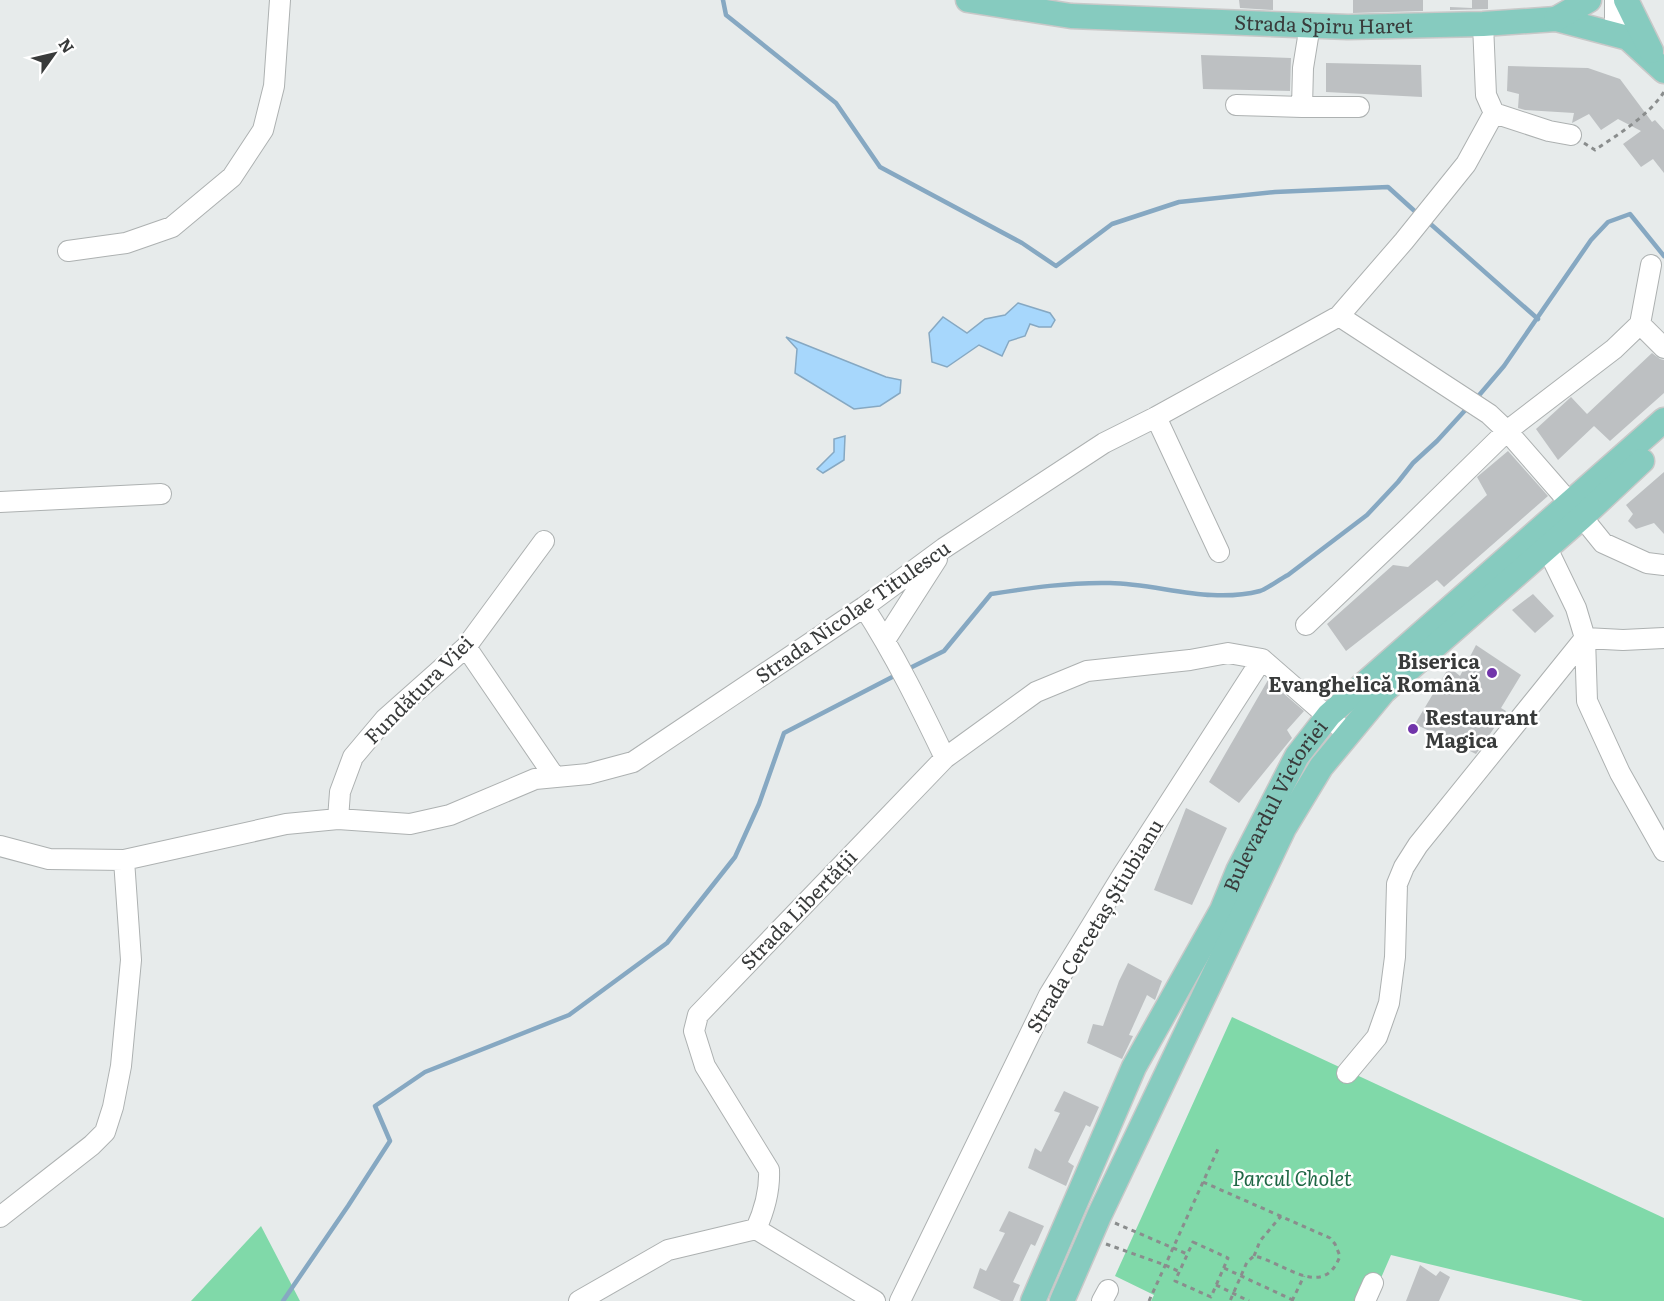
<svg xmlns="http://www.w3.org/2000/svg" width="1664" height="1301" viewBox="0 0 1664 1301" font-family="Literata,serif">
	<rect width="100%" height="100%" fill="#e7ebeb"/>
	<path fill="#80d9a9" d="M1232,1017L1664,1218V1301H1583L1391,1255L1371,1301H1151L1154,1295L1115,1276Z
		M261,1226L300,1301H191Z"/>
	<path fill="#a7d7fc" stroke="#86a8c2" stroke-width="1.5" d="M1018,303L1050,313L1055,320L1051,327H1039L1030,324L1025,336L1009,341L1002,356L979,345L947,367L932,362L929,333L943,317L967,333L985,319L1005,315Z
		M786,337L886,377L901,380L900,393L880,406L854,409L795,373L797,349Z
		M845,436L844,460L823,473L817,469L834,452V439Z"/>
	<g fill="none" stroke-linecap="round" stroke-linejoin="round">
		<path stroke="#86a8c2" stroke-width="4.5" d="M723,0L726,15L836,103L880,167L1022,243L1056,266L1112,224L1179,202L1275,192L1388,187L1419,215
			M1426,220L1538,319
			M1475,400L1504,366L1591,240L1608,222L1630,214L1664,256
			M906,670L944,651L991,594C1030,588 1069,582 1110,583C1160,584 1209,604 1260,591C1265,590 1280,579 1288,575L1367,515L1398,482L1413,463L1437,441L1469,406
			M283,1301L348,1206L390,1141L375,1106L425,1072L569,1015L667,943L735,857L759,804L784,733L898,674"/>
	</g>
	<path fill="#bdc0c2" d="M1239,0H1273V10L1240,8Z
		M1353,0H1423V11L1353,13Z
		M1472,0H1488V9L1450,10V7L1472,8Z
		M1201,55L1291,58L1290,91L1203,89Z
		M1326,63L1421,65L1422,97L1326,92Z
		M1508,66L1588,68L1620,79L1652,122L1655,120L1664,130V173L1653,159L1641,167L1623,144L1641,131L1618,119L1601,130L1589,114L1572,123L1574,113L1525,110L1518,108L1519,94L1507,91Z
		M1652,353L1660,359L1664,360V393L1610,441L1594,426L1558,460L1536,429L1571,397L1587,414Z
		M1508,451L1548,496L1444,587L1437,580L1346,651L1327,624L1393,565L1408,567L1487,495L1477,477Z
		M1664,472V534L1654,523L1636,529L1628,521L1633,514L1626,505Z
		M1533,594L1554,616L1535,633L1512,610Z
		M1476,645L1521,675L1501,708L1506,711L1476,754L1415,724L1449,667L1460,676Z
		M1268,680L1304,711L1287,730L1292,738L1239,803L1209,782Z
		M1186,808L1227,828L1192,905L1154,890Z
		M1128,963L1162,981L1155,1000L1147,995L1129,1035L1133,1036L1122,1059L1087,1043L1093,1024L1103,1026L1119,981Z
		M1064,1091L1099,1107L1090,1127L1086,1125L1068,1162L1074,1166L1066,1186L1028,1168L1035,1148L1041,1152L1060,1113L1054,1111Z
		M1009,1211L1044,1226L1035,1246L1031,1244L1013,1282L1020,1285L1013,1301H1001L973,1288L980,1268L986,1271L1005,1233L999,1231Z
		M1420,1265L1436,1276L1440,1271L1450,1277L1439,1301H1406Z"/>
	<g fill="none" stroke-linecap="round" stroke-linejoin="round">
		<defs>
			<path id="minor" d="M1615,34V0
				M1236,105L1302,107L1303,68L1310,25
				M1302,107H1359
				M1494,113L1549,131L1571,135
				M68,251L126,243L172,227L232,177L263,130L274,86L280,0
				M1339,316L1489,414L1507,431L1569,502
				M1640,324L1664,348
				M1156,417L1219,552
				M0,502L161,494
				M1582,517L1603,543L1647,563L1664,565
				M1547,548L1576,608L1585,638L1587,701L1620,773L1664,851
				M864,607C895,655 920,706 945,758
				M1306,625L1409,527L1507,431L1614,349L1640,324L1651,265
				M885,640L937,559
				M466,647L554,776
				M338,819L340,792L353,757L385,719L466,647L544,541
				M0,846L49,859L124,860L286,824L338,819L410,824L450,815L535,779L588,774L633,762L864,607L944,548L1104,443L1156,417L1339,316L1404,241L1466,164L1494,113L1486,95L1483,24
				M1347,1073L1377,1037L1389,1003L1395,957L1397,884L1404,867L1418,845L1585,638L1623,640L1664,638
				M0,1217L92,1145L105,1132L113,1107L121,1066L131,960L124,860
				M756,1229C765,1209 770,1191 769,1170L705,1066L694,1031L698,1015L945,758L1036,692L1087,671L1190,660L1228,653L1262,659L1348,734
				M579,1301L668,1250L756,1229L875,1301
				M900,1301L1049,995L1122,876L1262,659
				M1102,1301L1108,1290
				M1365,1301L1373,1283"/>
			<g id="major">
				<path id="s1" d="M968,0L1071,16L1348,27L1483,24L1556,19L1628,38L1664,71"/>
				<path d="M1626,0L1651,51"/>
				<path d="M1556,19L1589,0"/>
				<path id="s2" d="M1033,1301L1134,1067L1222,910L1238,871L1297,756L1329,715L1664,420"/>
				<path d="M1062,1301L1099,1216L1284,828L1321,767L1384,691L1582,517L1642,461"/>
			</g>
		</defs>
		<use href="#minor" stroke="#adb1b1" stroke-width="22"/>
		<use href="#major" stroke="#c8c8c8" stroke-width="27"/>
		<path stroke="#8a8d8d" stroke-width="3" stroke-dasharray="4.5 4.5" stroke-linecap="butt" d="M1584,143L1595,150C1619,134 1648,116 1664,92
			M1203,1182L1330,1238L1335,1244L1340,1256C1323,1301 1284,1262 1254,1256L1247,1262L1230,1301
			M1115,1223L1187,1254
			M1193,1242L1228,1258L1211,1297L1175,1281Z
			M1106,1244L1165,1265L1180,1272
			M1254,1256L1260,1241L1281,1216
			M1224,1268L1295,1301
			M1216,1285L1249,1301
			M1149,1301L1218,1149
			M1292,1301L1304,1276"/>
		<use href="#minor" stroke="#fff" stroke-width="20"/>
		<use href="#major" stroke="#86cbbf" stroke-width="24"/>
	</g>
	<g fill="#7135aa" stroke="#fff" stroke-width="2">
		<circle cx="1492" cy="673" r="6"/>
		<circle cx="1413" cy="729" r="6"/>
	</g>
	<g text-anchor="middle" stroke-width="5" stroke-linejoin="round" paint-order="stroke">
		<g font-size="20" fill="#393b3b" stroke="#fff">
			<text dy="7" stroke="none"><textPath href="#s1" startOffset="357">Strada Spiru Haret</textPath></text>
			<text transform="translate(853 612) rotate(-35)" y="7">Strada Nicolae Titulescu</text>
			<text transform="translate(419 690) rotate(-45)" y="7">Fundătura Viei</text>
			<text dy="7" stroke="none"><textPath href="#s2" startOffset="552">Bulevardul Victoriei</textPath></text>
			<text transform="translate(799 910) rotate(-46)" y="7">Strada Libertății</text>
			<text transform="translate(1095 926) rotate(-59)" y="7">Strada Cercetaș Știubianu</text>
		</g>
		<g font-size="20" font-weight="bold" fill="#393b3b" stroke="#fff" text-anchor="end">
			<text x="1480" y="669">Biserica<tspan x="1480" dy="23">Evanghelică Română</tspan></text>
			<text x="1425" y="725" text-anchor="start">Restaurant<tspan x="1425" dy="23">Magica</tspan></text>
		</g>
		<g font-size="20" font-style="italic" fill="#1f6745" stroke="#fff">
			<text x="1292" y="1186">Parcul Cholet</text>
		</g>
	</g>
	<g transform="translate(54 54) rotate(56)" stroke="#ffffff" stroke-width="4.5" paint-order="stroke">
	<path d="M0-4.5L10 22L0 15L-10 22Z" fill="#393b3b"/>
	<text y="-9" font-size="16" font-weight="bold" text-anchor="middle" fill="#393b3b">N</text>
	</g>
</svg>
